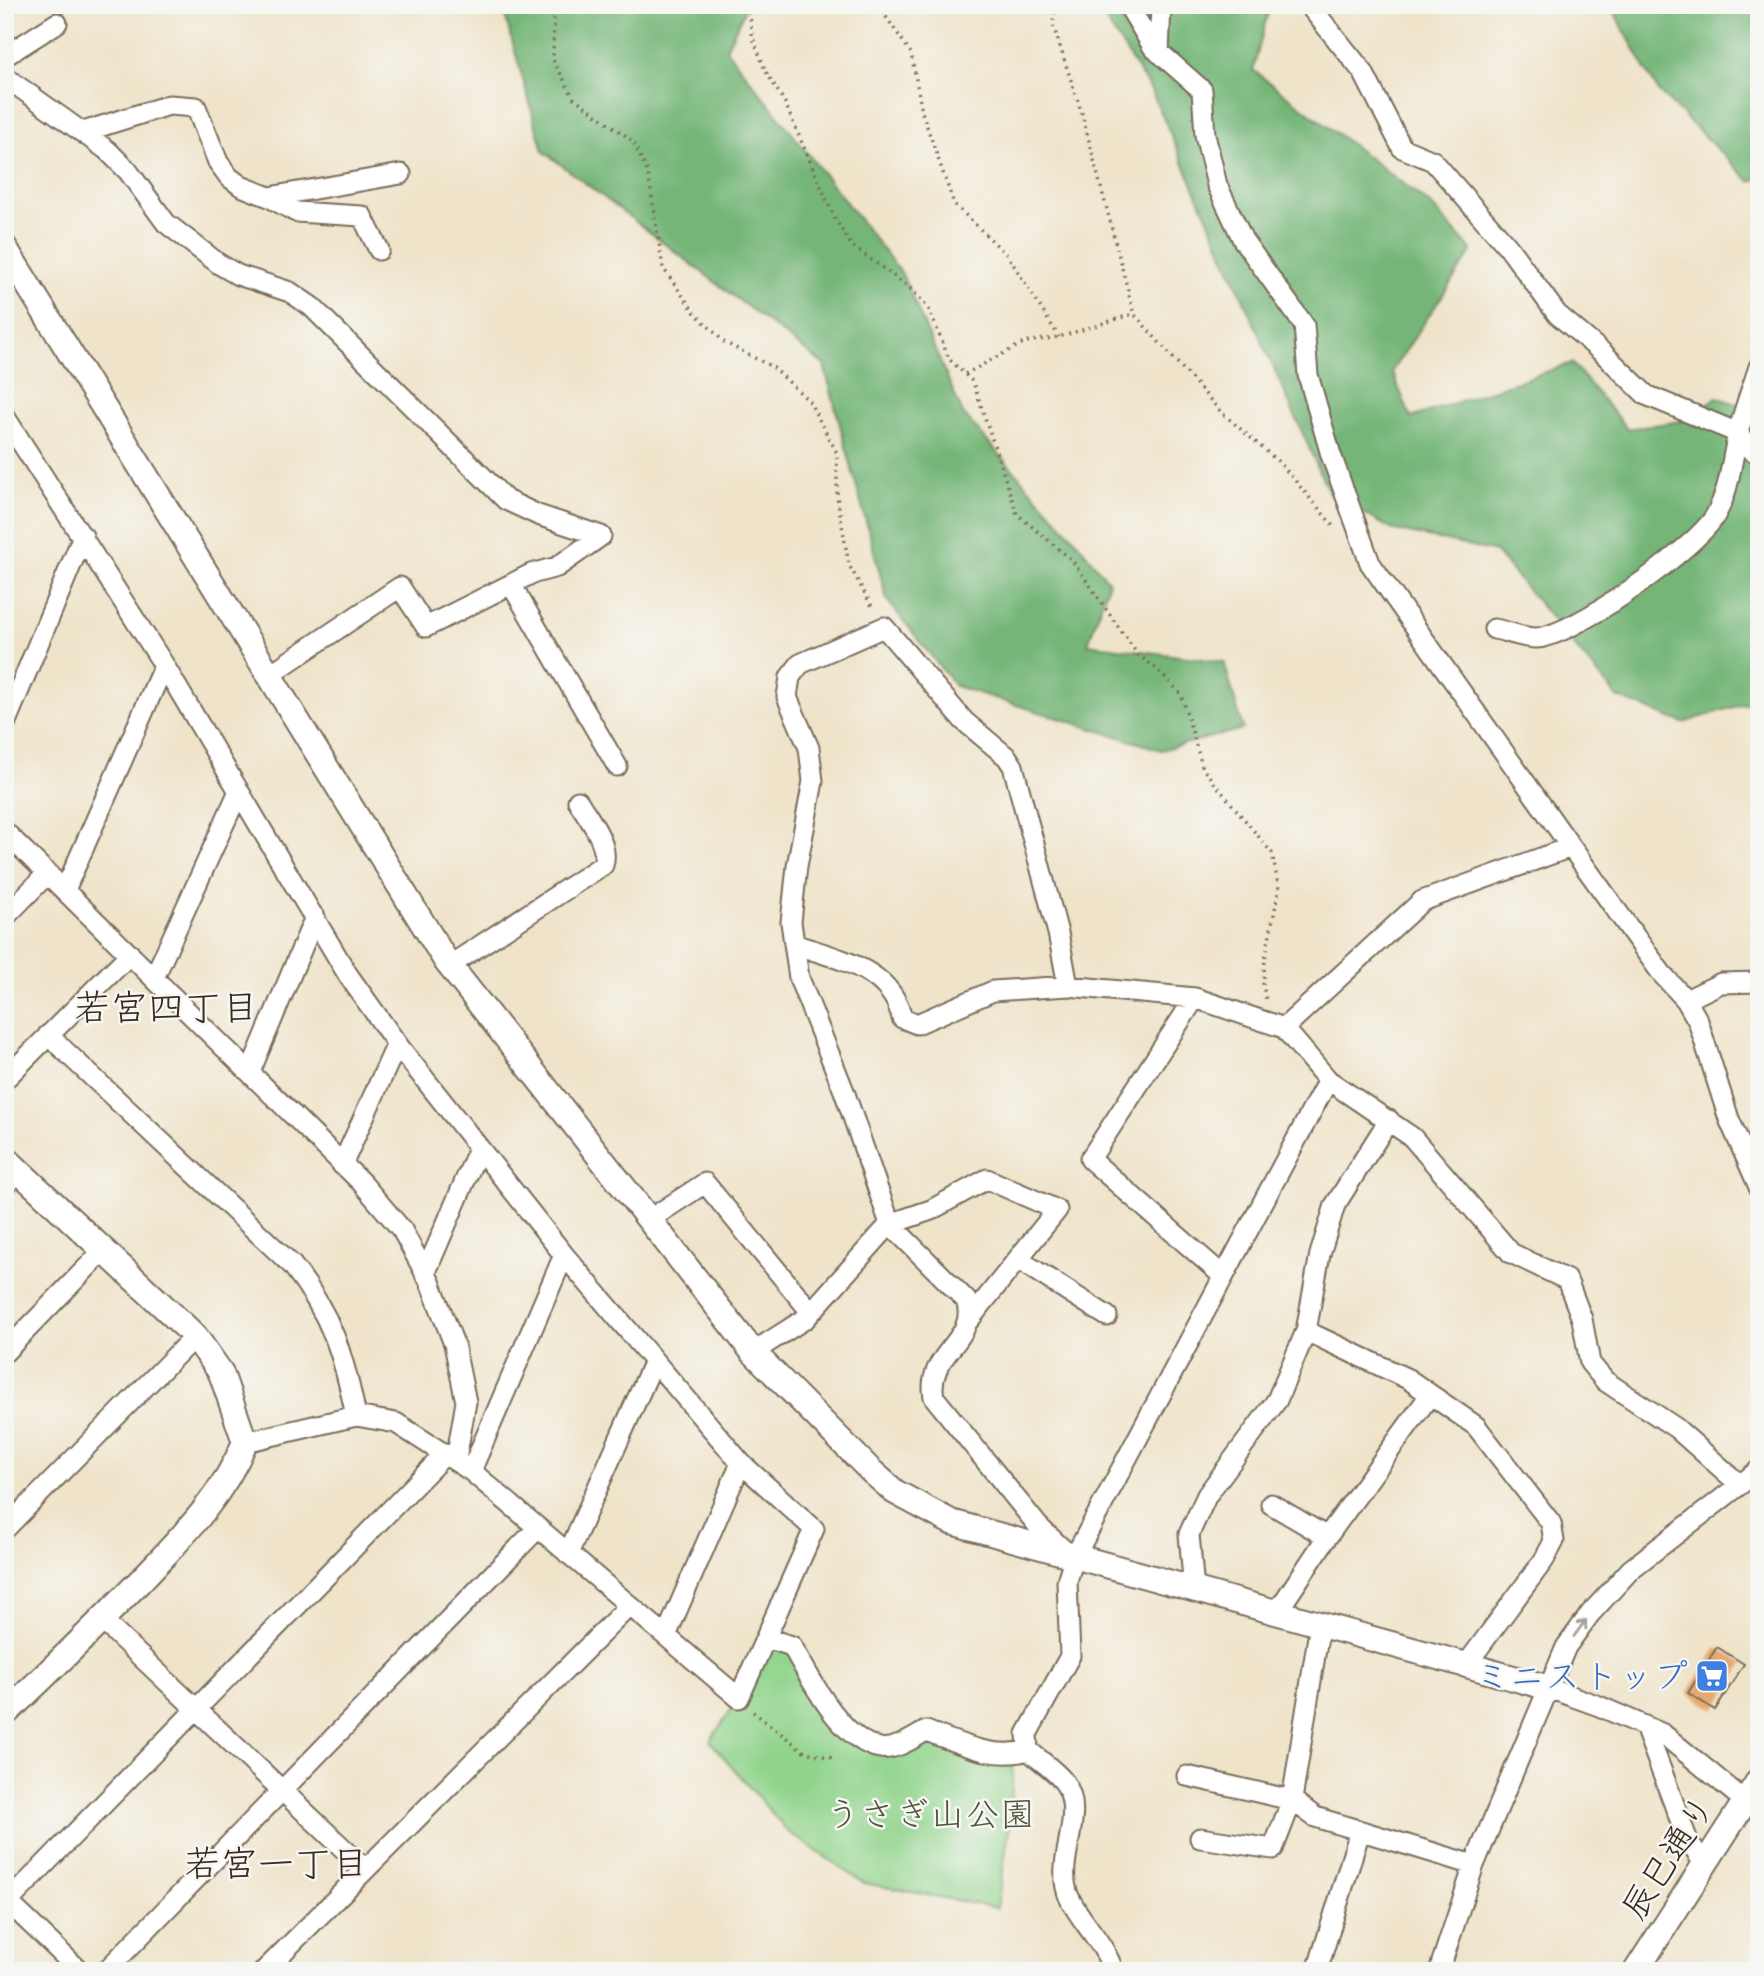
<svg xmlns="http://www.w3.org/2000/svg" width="1764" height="1976" viewBox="0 0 1764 1976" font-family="Caveat,'Klee One',sans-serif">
	<rect width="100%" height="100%" fill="#f6f6f2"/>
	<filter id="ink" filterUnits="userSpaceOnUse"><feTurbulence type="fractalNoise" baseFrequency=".0143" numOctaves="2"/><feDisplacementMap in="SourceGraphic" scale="14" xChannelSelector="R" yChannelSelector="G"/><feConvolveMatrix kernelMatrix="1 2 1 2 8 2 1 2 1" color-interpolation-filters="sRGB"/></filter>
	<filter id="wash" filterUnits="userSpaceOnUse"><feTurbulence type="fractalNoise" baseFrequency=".00686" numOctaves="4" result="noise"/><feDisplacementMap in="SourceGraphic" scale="28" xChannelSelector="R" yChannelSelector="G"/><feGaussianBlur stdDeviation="1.57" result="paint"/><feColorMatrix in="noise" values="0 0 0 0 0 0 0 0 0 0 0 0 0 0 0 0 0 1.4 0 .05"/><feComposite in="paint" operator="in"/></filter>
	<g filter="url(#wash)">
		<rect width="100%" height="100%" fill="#efe4ca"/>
		<path fill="#91d48c" stroke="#667f55" stroke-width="2" d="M766,1638L792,1646L858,1740L882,1749L926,1731L1014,1755L1009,1830L997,1908L864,1883L787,1831L710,1741L739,1698Z"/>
		<path fill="#74b678" stroke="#58704b" stroke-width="2" d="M502,5H747L726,49L902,274L963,414L1073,537L1109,582L1088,644L1224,662L1243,729L1161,750L955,686L887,600L824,365L543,151Z
			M1096,5H1270L1253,70L1431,205L1472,251L1392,371L1411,418L1572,363L1627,429L1682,421L1717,397L1751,409L1759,424V699L1683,723L1617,697L1496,552L1391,529L1329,493L1152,92Z
			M1610,5H1759V177L1751,182L1658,91Z"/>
		<g id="blocks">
			<path fill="#e4aa6f" d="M1717,1647L1744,1664L1715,1710L1688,1693Z"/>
		</g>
	</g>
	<g filter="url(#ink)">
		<use href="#blocks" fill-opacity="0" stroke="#7a6b5a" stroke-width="2"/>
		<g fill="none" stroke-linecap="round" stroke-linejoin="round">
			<defs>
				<path id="minor" d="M1128,5L1153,47L1202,90L1205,135L1217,185L1243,240L1304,325L1308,375L1331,455L1370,563L1571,847L1662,974L1686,1000L1698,1021L1729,1119L1759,1187
					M1309,5L1363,72L1402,148L1433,161L1508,247L1557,314L1603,353L1646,395L1738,433L1751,450L1759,454
					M1159,53L1161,5
					M5,56L57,23
					M5,77L107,150L128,171L166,223L219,264L238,275L290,292L312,307L506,500L538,515L601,536L557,567L531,574L426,627L400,587L269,675
					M83,132L169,105L196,107L218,162L229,177L241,186L269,197L401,174
					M269,197L296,212L362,216L379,250
					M5,417L164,665L348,975L400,1048L564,1255L741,1463L814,1529L739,1698L471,1471L396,1423L356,1416L245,1442
					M511,584L617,766
					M1494,629C1507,631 1523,638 1536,638C1573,637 1696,548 1715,516C1730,490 1731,462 1738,434C1743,411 1752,389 1759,367
					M5,724L83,536
					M5,832L362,1183L402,1230L430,1282L454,1344L466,1402L456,1459
					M65,890L164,665
					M5,917L48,873
					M794,944C837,959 891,968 902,1018L917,1024L993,991L1068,986L1195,998L1284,1028L1328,1080L1412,1137L1511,1253L1567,1280L1582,1319L1590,1363L1605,1381L1676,1428L1739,1484
					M449,966L603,865C610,844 588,818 578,801
					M154,978L239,791
					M1195,998L1090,1159L1223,1276
					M1686,1000L1721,983L1759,982
					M1284,1028L1422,901L1571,847
					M48,1035L292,1265C332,1316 343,1353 356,1416
					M250,1072L315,917
					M5,1079L130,954
					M342,1165L397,1044
					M5,1185L19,1172
					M650,1219L705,1183L811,1312
					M1019,1260L1107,1316
					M425,1274L479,1148
					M1306,1331L1408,1379L1476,1426L1551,1523L1554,1541L1544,1560L1466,1665
					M5,1352L102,1252
					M753,1352L805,1319L890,1224L931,1210L987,1179L1057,1210L969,1320
					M471,1471L564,1255
					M1271,1504L1327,1537
					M5,1529L195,1336
					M1067,1553L1039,1527L934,1397C925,1353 980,1340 966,1300L890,1224L844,1091L799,978L791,922L797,866L813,781L809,748L787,697L790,677L800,664L884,627L964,721L1007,757L1013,766L1058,933L1068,986
					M568,1554L654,1361
					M1194,1590L1189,1534L1207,1495L1277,1400L1306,1331L1320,1254L1335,1205L1389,1120
					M1277,1612L1327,1537L1430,1395
					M102,1620L365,1869
					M1320,1624L1292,1800L1315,1817L1474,1865
					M666,1636L741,1463
					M766,1638L792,1646C810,1678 841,1741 880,1748C895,1751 913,1738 926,1731C957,1742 994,1761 1028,1750
					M1546,1687L1599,1706L1663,1734L1746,1802
					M1645,1727L1688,1841L1704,1863
					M1187,1776L1292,1800L1273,1849L1200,1838
					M5,1899L80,1971
					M5,1905L446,1453
					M106,1971L538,1528
					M264,1971L629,1606
					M1113,1971C1105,1943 1081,1923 1069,1897C1053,1861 1088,1814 1064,1782C1055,1770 1039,1760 1028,1750L1027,1734L1070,1656L1067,1581L1074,1558L1328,1080
					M1317,1971L1360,1831
					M1439,1971L1474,1865L1566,1647L1590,1614L1631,1569L1759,1470"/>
				<path id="tertiary" d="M5,248L446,961L753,1352L870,1470L895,1492L951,1522L1546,1687
					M5,1158L195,1336L221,1373L245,1442C223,1496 183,1536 143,1578C98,1624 52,1669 5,1714
					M1636,1971L1759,1780"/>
			</defs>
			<use href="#minor" stroke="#7a6b5a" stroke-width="23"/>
			<use href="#tertiary" stroke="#7a6b5a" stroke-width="28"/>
			<path stroke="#7a6b5a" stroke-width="3.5" stroke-dasharray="2 5" stroke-linecap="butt" d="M558,5L554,17L553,60L574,98L633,141L648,173L663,268L695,313L724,342L774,368L809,401L837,453V496L849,565L874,610
				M749,5L752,35L765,70L784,101L834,217L851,245L910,288L928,307L949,359L973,382L1017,514L1072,560L1138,655L1157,669L1181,694L1203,769L1272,853L1279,889L1265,959L1263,985L1266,1000
				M878,5L911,53L922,112L954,204L1008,256L1059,337
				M1055,5L1053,25L1082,114L1134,314L1221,412L1281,464L1335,528
				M965,374L1025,342L1059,337L1133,314
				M753,1712L805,1752L832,1758"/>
			<use href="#minor" stroke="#fff" stroke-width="19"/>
			<use href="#tertiary" stroke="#fff" stroke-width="24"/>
		</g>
		<defs><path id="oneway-shaft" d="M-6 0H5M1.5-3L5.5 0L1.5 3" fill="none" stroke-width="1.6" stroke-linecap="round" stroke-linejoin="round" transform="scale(1.75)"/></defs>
		<use stroke="#a79f9a" href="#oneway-shaft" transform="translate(1580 1628) rotate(-54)"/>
	</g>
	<defs>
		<symbol id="supermarket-square" viewBox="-11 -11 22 22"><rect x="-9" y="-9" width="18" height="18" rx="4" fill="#3f7fe0" stroke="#f6f6f2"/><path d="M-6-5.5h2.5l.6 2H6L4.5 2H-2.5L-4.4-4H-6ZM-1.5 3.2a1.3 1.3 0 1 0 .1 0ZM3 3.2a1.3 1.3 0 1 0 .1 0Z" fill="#fff"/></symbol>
	</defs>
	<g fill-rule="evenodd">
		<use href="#supermarket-square" x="1693" y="1657" width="38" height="38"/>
	</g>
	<g text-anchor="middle" stroke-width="5" stroke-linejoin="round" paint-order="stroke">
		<g font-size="35" fill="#366cbe" stroke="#f6f6f2" text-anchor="end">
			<text x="1688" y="1688">ミニストップ</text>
		</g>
		<g font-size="35" fill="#50543a" stroke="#f6f6f2">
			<text x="930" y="1826">うさぎ山公園</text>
		</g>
		<g font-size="35" fill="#3b2a1e" stroke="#f6f6f2">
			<text transform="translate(1668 1857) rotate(-57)" y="12">辰巳通り</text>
		</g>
		<g font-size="37" fill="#3b2a1e" stroke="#f6f6f2">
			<text x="166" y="1020">若宮四丁目</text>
			<text x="276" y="1876">若宮一丁目</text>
		</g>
	</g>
	<rect width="1764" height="1976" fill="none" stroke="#f6f6f2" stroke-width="28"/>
</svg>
